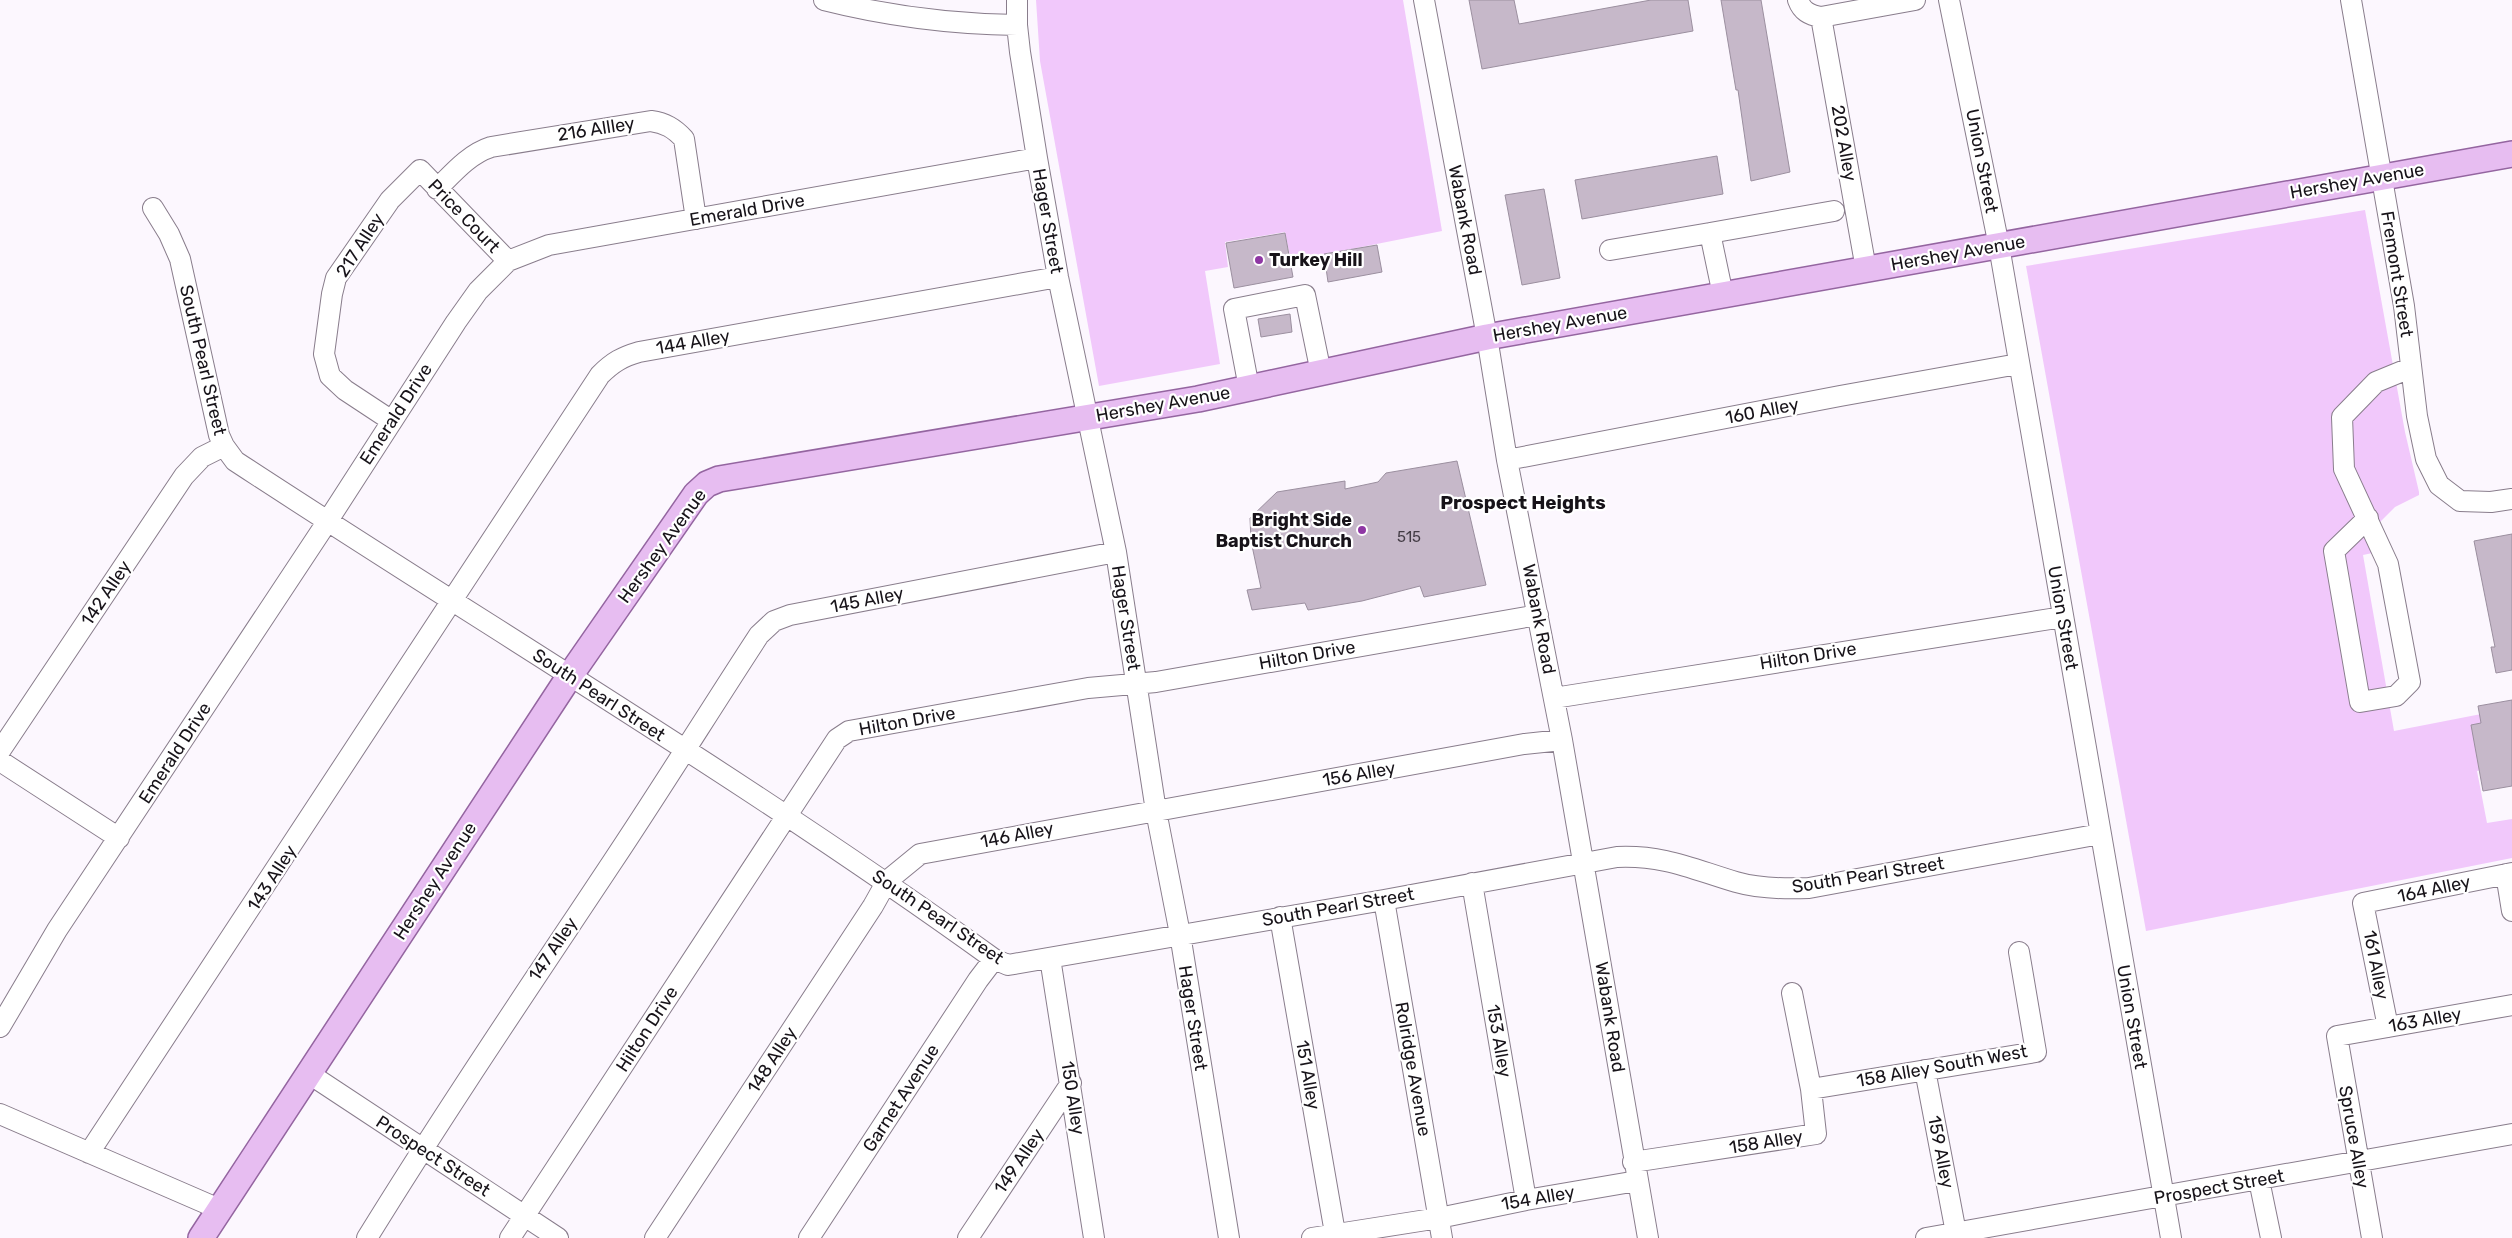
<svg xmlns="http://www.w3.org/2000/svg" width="2512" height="1238" viewBox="0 0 2512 1238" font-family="Rubik,sans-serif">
	<rect width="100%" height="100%" fill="#fcf7fe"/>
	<path fill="#f1c8fb" d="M1036,0H1403L1442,231L1291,261L1285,232L1225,242L1228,267L1205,271L1220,364L1099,386L1040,61Z
		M2365,210L2405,432L2419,492V495L2395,507L2379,523L2377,552L2363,555L2394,731L2512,708V764L2477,771L2487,823L2512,819V858L2146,931L2026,266Z"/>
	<path fill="#c6b8c9" stroke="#9b8f9f" d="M1469,0H1514L1519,24L1651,0H1688L1693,31L1482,69Z
		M1721,0H1761L1790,172L1751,181L1738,90H1736Z
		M1717,156L1723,194L1582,219L1575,180Z
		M1544,189L1560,278L1522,285L1505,195Z
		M1285,233L1293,277L1234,288L1226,243Z
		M1377,245L1382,272L1328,282L1324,254Z
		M1290,314L1292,332L1261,337L1258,319Z
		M1457,461L1486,585L1424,597L1420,586L1362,601L1308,610L1305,603L1252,610L1247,590L1261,588L1251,541L1250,518L1277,492L1345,481V489L1378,482L1386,473Z
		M2512,534V670L2496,673L2491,647H2495L2474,541Z
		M2512,700V786L2483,791L2471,725L2481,723L2478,706Z"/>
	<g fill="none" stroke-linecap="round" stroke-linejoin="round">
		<defs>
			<path id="minor" d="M824,0C887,16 951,24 1017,25
				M1017,0V25L1020,52L1037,158L1058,277L1116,552L1156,811L1180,934L1229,1238
				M1424,0L1487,337L1507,460L1562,740L1648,1238
				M1798,0C1802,11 1809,15 1821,17L1915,0
				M1949,0L1999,246L2171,1238
				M2351,0L2404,306L2417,416L2426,459L2439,485L2460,501L2491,502L2512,499
				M1821,17L1866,269
				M437,189C453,173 469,154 491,147L651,121C665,123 674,128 684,139L696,219
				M153,208L169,234L180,259L219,435L224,446L235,461C488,627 749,782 994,959L1008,965L1384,900L1617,857C1665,855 1692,869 1736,882C1760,889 1785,889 1809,888L2100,834
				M1710,233L1834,211
				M1610,250L1710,233L1723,295
				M1249,388L1234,309L1305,295L1321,373
				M392,421L345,390L330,376L324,354L332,294L336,278L390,200L420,170L508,261
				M1507,460L1840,396L2018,364
				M2368,518L2334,551L2360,702L2396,696L2410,682L2388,564L2344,469L2342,417L2376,382L2410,368
				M1554,698L2063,617
				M0,751L184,476L202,457L224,446
				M0,761L119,838
				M2506,874L2512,911
				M1472,883L1526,1200
				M1384,900L1442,1238
				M1280,917L1335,1233
				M1050,958L1094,1238
				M0,1027L57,930L327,522L456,322L478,291L508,261L549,245L1037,158
				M2388,1027L2363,903L2512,873
				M1925,1070L1957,1238
				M308,1073L558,1238
				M1811,1089L2036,1052L2019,952
				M0,1114L219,1209
				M89,1153C261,895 428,633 600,375C613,362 622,357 639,352L1058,277
				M1633,1162L1816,1134L1811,1089L1792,993
				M2259,1180L2271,1238
				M367,1238C446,1110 530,986 613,861C663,786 710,710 759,635L774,621L790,615L1116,552
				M510,1238L837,739L849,731L1088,688L1156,682L1538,615
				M655,1238L873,906L887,881L920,854L1524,744L1562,740
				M809,1238L978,980L994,959
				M968,1238L1071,1083
				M1312,1238L1439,1218L1526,1200L1637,1181
				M1926,1238L2512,1134
				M2372,1238L2337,1036L2512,1005"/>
			<path id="major" d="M201,1238L569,677L696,494L707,484L719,479L1198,399L1487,337L2512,154"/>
		</defs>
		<use href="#minor" stroke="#897d8c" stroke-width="22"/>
		<use href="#major" stroke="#9465a0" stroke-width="28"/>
		<use href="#minor" stroke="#fff" stroke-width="20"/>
		<use href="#major" stroke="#e7bdf1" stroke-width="25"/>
	</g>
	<g fill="#8f37a4" stroke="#fff" stroke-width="2">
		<circle cx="1259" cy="260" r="5"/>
		<circle cx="1362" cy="530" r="5"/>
	</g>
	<g text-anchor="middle" stroke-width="4.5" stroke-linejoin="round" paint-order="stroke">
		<g font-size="15" fill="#433c45">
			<text x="1409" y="542">515</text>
		</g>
		<g font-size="18" fill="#171319" stroke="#fff">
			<text transform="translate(596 129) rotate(-9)" y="6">216 Allley</text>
			<text transform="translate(1844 143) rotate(80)" y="6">202 Alley</text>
			<text transform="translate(1982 161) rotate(79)" y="6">Union Street</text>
			<text transform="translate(2357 181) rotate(-10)" y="6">Hershey Avenue</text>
			<text transform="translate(747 210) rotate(-10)" y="6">Emerald Drive</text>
			<text transform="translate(464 216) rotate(46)" y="6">Price Court</text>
			<text transform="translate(1465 220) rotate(79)" y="6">Wabank Road</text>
			<text transform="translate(1048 221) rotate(80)" y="6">Hager Street</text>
			<text transform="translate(360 245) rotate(-57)" y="6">217 Alley</text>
			<text transform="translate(1958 253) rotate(-10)" y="6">Hershey Avenue</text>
			<text transform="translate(2397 274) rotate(81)" y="6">Fremont Street</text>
			<text transform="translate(1560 324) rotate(-10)" y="6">Hershey Avenue</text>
			<text transform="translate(693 342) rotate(-10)" y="6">144 Alley</text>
			<text transform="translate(203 360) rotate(77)" y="6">South Pearl Street</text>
			<text transform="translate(1163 404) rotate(-10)" y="6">Hershey Avenue</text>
			<text transform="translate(1762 411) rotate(-11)" y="6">160 Alley</text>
			<text transform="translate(396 414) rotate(-57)" y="6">Emerald Drive</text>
			<text transform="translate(662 546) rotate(-54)" y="6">Hershey Avenue</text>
			<text transform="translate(106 593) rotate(-56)" y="6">142 Alley</text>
			<text transform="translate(867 600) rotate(-11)" y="6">145 Alley</text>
			<text transform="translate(1126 618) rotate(81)" y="6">Hager Street</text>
			<text transform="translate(2063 618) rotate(80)" y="6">Union Street</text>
			<text transform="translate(1539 619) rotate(79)" y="6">Wabank Road</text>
			<text transform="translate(1307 655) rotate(-10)" y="6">Hilton Drive</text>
			<text transform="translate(1808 656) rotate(-9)" y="6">Hilton Drive</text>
			<text transform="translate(599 695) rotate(33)" y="6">South Pearl Street</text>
			<text transform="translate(907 721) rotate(-10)" y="6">Hilton Drive</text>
			<text transform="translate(175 753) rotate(-57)" y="6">Emerald Drive</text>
			<text transform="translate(1359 774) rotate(-10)" y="6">156 Alley</text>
			<text transform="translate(1017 835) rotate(-11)" y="6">146 Alley</text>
			<text transform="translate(1868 875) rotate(-9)" y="6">South Pearl Street</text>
			<text transform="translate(272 878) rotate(-57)" y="6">143 Alley</text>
			<text transform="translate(435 881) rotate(-57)" y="6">Hershey Avenue</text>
			<text transform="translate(2434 889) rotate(-12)" y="6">164 Alley</text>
			<text transform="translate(1338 907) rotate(-10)" y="6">South Pearl Street</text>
			<text transform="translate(938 917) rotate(34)" y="6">South Pearl Street</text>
			<text transform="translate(553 949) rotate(-56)" y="6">147 Alley</text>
			<text transform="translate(2376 965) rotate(79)" y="6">161 Alley</text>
			<text transform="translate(1610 1017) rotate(81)" y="6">Wabank Road</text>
			<text transform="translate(2132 1017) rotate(80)" y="6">Union Street</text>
			<text transform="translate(1193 1018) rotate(81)" y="6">Hager Street</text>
			<text transform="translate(2425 1020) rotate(-10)" y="6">163 Alley</text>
			<text transform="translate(647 1029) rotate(-57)" y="6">Hilton Drive</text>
			<text transform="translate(1499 1041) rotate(80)" y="6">153 Alley</text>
			<text transform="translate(772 1060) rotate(-57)" y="6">148 Alley</text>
			<text transform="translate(1942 1066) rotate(-10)" y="6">158 Alley South West</text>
			<text transform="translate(1413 1069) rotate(80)" y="6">Rolridge Avenue</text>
			<text transform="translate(1308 1075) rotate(80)" y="6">151 Alley</text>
			<text transform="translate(901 1098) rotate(-57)" y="6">Garnet Avenue</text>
			<text transform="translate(1073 1098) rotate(81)" y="6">150 Alley</text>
			<text transform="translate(2354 1137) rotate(80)" y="6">Spruce Alley</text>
			<text transform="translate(1766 1142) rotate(-9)" y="6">158 Alley</text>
			<text transform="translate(1941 1152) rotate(79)" y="6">159 Alley</text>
			<text transform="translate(433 1156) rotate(33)" y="6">Prospect Street</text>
			<text transform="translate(1019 1161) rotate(-56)" y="6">149 Alley</text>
			<text transform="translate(2219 1187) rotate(-10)" y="6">Prospect Street</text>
			<text transform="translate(1538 1198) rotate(-10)" y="6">154 Alley</text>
		</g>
		<g font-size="18" font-weight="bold" fill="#171319" stroke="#fff" text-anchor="start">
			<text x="1269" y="266">Turkey Hill</text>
			<text x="1352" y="526" text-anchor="end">Bright Side<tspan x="1352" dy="21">Baptist Church</tspan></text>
		</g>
		<g font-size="19" font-weight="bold" fill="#171319" stroke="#fff">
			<text x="1523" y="509">Prospect Heights</text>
		</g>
	</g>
</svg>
